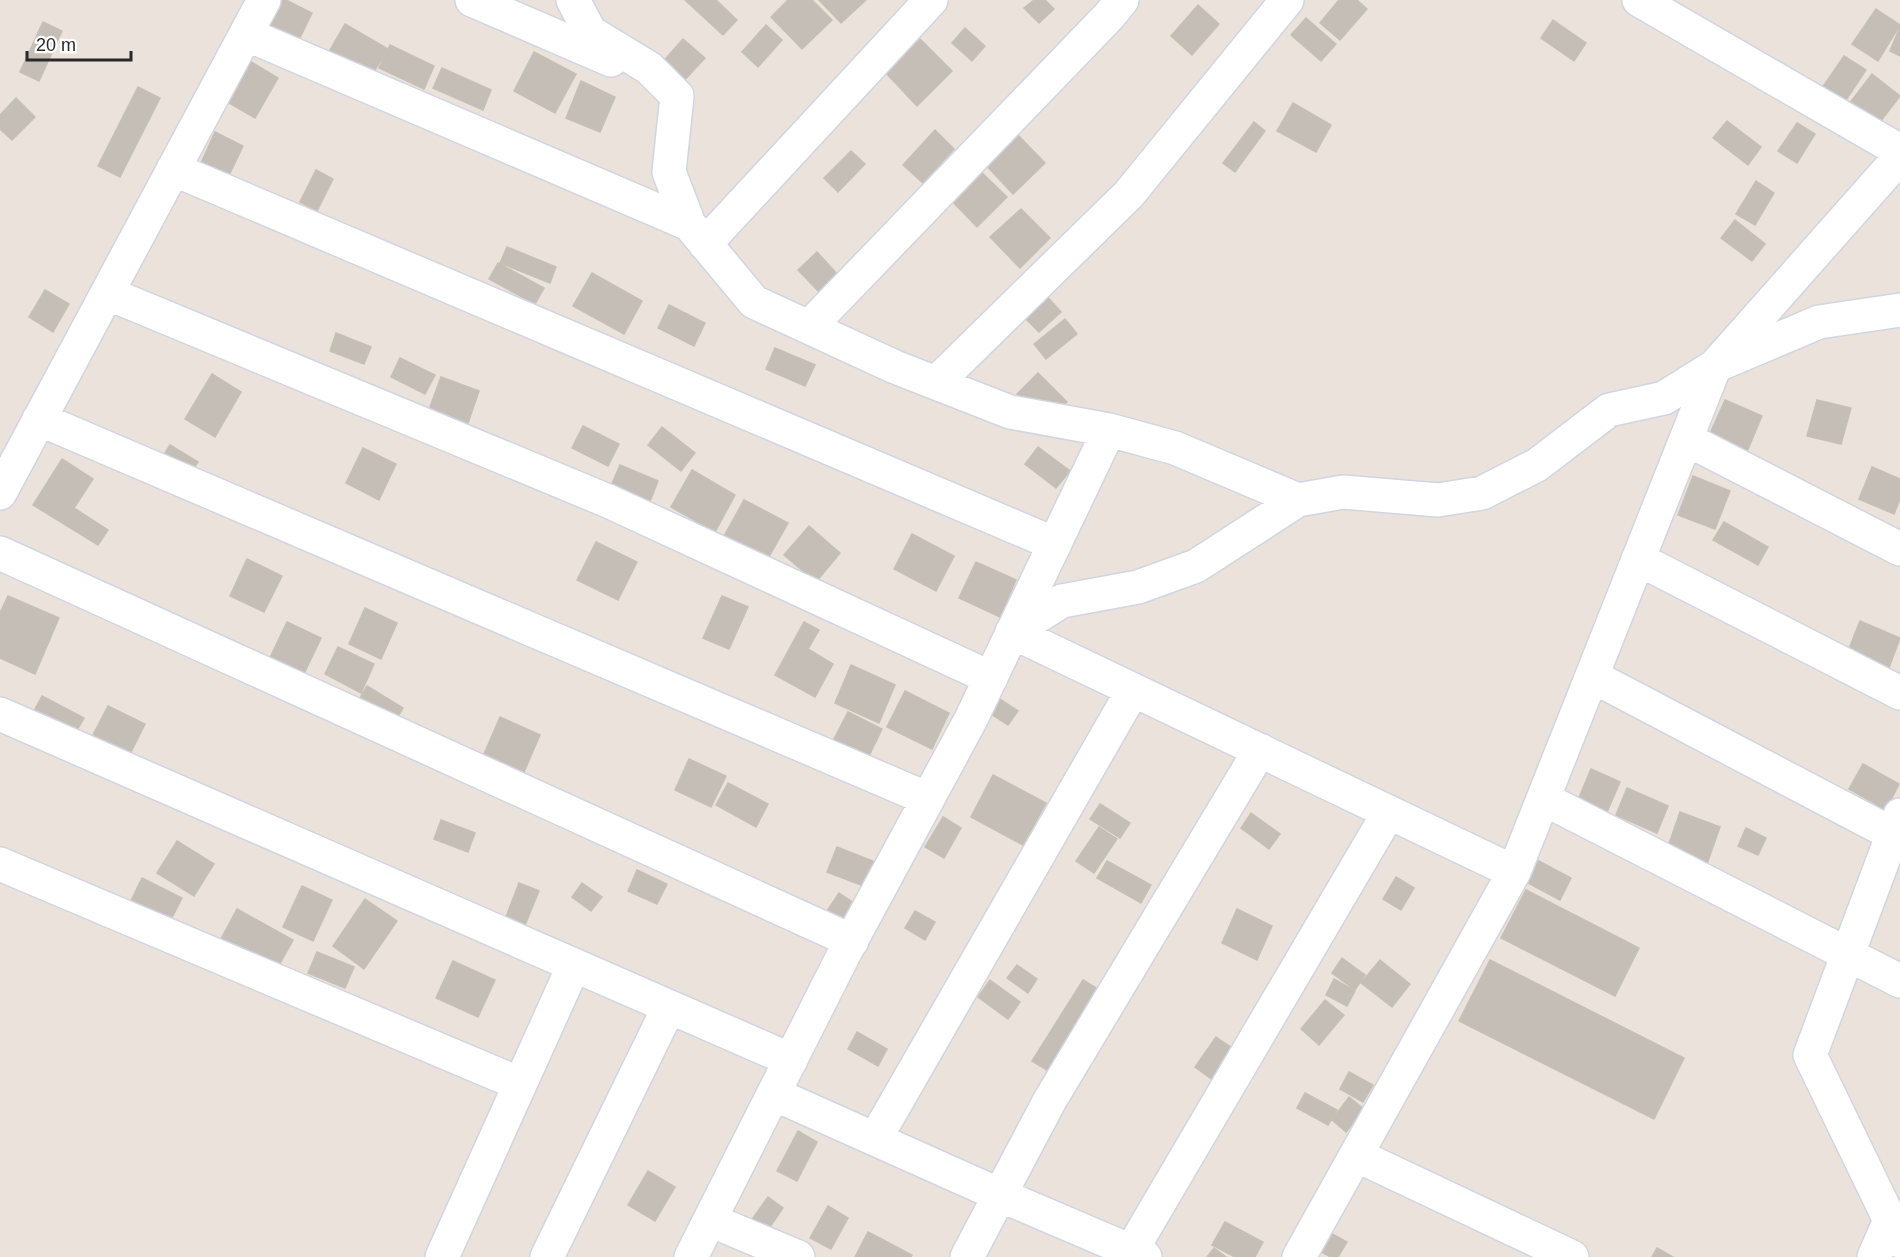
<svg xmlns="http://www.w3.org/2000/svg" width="1900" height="1257" viewBox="0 0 1900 1257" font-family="Helvetica,sans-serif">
	<rect width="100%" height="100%" fill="#ebe3db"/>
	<path fill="#c4beb7" stroke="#c6bfb5" stroke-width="1.5" d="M279,0H286L312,13L291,56L259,40Z
		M685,0H716L737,20L723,35Z
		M788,0H812L832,20L802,49L771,17Z
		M819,0H866L841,23Z
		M1034,0H1045L1054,9L1039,23L1024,8Z
		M1339,0H1357L1367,9L1340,40L1320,23Z
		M1198,5L1219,24L1192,55L1171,36Z
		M1876,9L1900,25L1878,61L1852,44Z
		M1306,18L1336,44L1321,61L1291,35Z
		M1553,20L1586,43L1574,61L1541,38Z
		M43,22L62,31L39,81L20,72Z
		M345,24L388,49L368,81L326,57Z
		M766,25L782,40L758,67L742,52Z
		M1900,27V56L1890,51Z
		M965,28L985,46L972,61L952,43Z
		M918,37L952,71L917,106L884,71Z
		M683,39L705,58L680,85L660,65Z
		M390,45L434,66L424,89L379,68Z
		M534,52L576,74L555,113L514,91Z
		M1844,56L1866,70L1844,103L1822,88Z
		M248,60L278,78L255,118L224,100Z
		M442,68L491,90L483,110L433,88Z
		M1872,74L1900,96L1870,135L1842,113Z
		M581,81L615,97L600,132L566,118Z
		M138,87L160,98L120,177L98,166Z
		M16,98L35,117L12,140L0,129V115Z
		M1293,103L1331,125L1316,152L1277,131Z
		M1727,121L1761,147L1748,165L1713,138Z
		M1254,122L1265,131L1235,172L1223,163Z
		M1797,123L1815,134L1797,163L1778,151Z
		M935,130L954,149L923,183L903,165Z
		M1014,131L1045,163L1013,194L983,162Z
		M215,132L243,146L223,188L195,176Z
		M851,151L865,164L838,192L824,178Z
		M977,168L1007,197L977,227L948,197Z
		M316,170L333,179L317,211L300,202Z
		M1756,181L1774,193L1755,225L1736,214Z
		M1021,209L1050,238L1020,268L990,237Z
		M1735,220L1765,244L1752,261L1721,238Z
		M507,247L556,267L550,283L500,263Z
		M817,252L839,276L821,294L798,270Z
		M498,263L544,288L535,304L489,279Z
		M592,273L642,301L624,334L573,306Z
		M45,290L69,304L53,332L29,317Z
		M1043,292L1061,312L1039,332L1020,313Z
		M669,305L705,323L694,346L658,328Z
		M1065,319L1077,334L1046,359L1034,344Z
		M336,333L371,347L364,364L330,351Z
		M775,348L815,365L805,386L766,369Z
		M400,358L435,375L425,394L391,377Z
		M1038,373L1067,402L1045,423L1017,394Z
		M212,374L241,392L215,437L185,419Z
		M441,377L479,391L466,429L427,415Z
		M1725,400L1762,416L1741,466L1703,449Z
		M1817,400L1851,408L1841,444L1807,436Z
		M583,426L619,444L608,466L572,448Z
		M662,427L695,453L681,471L648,445Z
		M170,445L198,462L181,487L154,470Z
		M1038,447L1070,471L1056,488L1025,464Z
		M363,448L396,464L379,500L346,483Z
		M62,459L93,479L74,508L108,530L98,545L33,505Z
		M620,465L658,481L644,517L605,500Z
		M1872,467L1900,479V499L1894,514L1859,499Z
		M692,470L735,495L715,532L671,507Z
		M1693,476L1730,491L1715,529L1678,515Z
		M744,500L788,523L766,562L723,538Z
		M1724,522L1768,547L1758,565L1713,540Z
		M809,526L840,553L816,582L784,555Z
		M912,534L954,556L936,591L894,569Z
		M596,542L637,562L618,600L577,580Z
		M247,559L282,576L264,612L230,596Z
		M976,562L1016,580L1000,617L959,598Z
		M8,596L59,618L35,674L0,658V613Z
		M722,596L748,607L729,649L703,638Z
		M365,608L397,623L381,659L349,644Z
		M1860,621L1900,638L1887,673L1846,656Z
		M287,622L321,638L302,678L268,662Z
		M804,622L819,630L808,649L833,664L815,697L775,675Z
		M338,647L374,664L361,693L325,674Z
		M851,665L895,685L879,723L835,703Z
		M367,686L403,708L393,725L357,703Z
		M905,691L949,713L932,749L887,727Z
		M989,692L1018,711L1008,725L980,707Z
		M42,696L84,718L65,751L25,728Z
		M108,706L145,724L127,760L90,741Z
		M848,712L882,729L868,758L833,741Z
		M500,717L540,735L524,772L484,754Z
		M689,759L726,776L711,807L675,790Z
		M1863,764L1899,784L1886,810L1849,789Z
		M1591,769L1620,782L1604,819L1575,807Z
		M993,775L1046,803L1023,845L971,817Z
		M728,783L768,804L756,827L716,805Z
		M1627,788L1668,806L1657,833L1616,815Z
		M1100,804L1130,823L1120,838L1090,819Z
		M1680,812L1720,827L1702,878L1662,864Z
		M1251,813L1280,834L1269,849L1241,828Z
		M943,817L961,828L944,858L925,847Z
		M441,820L475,833L468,852L434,839Z
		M1099,827L1117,839L1094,873L1076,861Z
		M1746,828L1766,838L1758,855L1738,846Z
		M177,841L214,864L194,896L157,873Z
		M837,847L875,862L866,887L827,872Z
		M1535,859L1571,878L1560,900L1524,881Z
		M1107,861L1151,885L1141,903L1097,878Z
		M637,870L667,884L657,904L628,891Z
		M1396,877L1414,888L1401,910L1383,899Z
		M142,878L182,898L163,935L124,915Z
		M519,883L539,891L523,930L504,922Z
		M582,883L602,897L591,911L572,897Z
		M302,886L332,900L313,941L283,927Z
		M1526,890L1639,948L1615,996L1501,938Z
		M839,893L857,905L840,932L821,920Z
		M365,899L397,921L364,969L333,946Z
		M237,909L293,940L270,982L214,952Z
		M1237,909L1272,926L1257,960L1222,943Z
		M915,911L935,922L925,940L905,928Z
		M317,952L354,967L345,988L308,973Z
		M1342,958L1365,975L1355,990L1332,973Z
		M1380,960L1410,984L1392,1007L1361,983Z
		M1490,960L1684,1058L1654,1119L1459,1021Z
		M453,961L495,980L478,1017L436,998Z
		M1017,965L1037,979L1028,993L1007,978Z
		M1334,979L1355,991L1347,1006L1326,995Z
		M990,980L1020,1002L1008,1019L978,997Z
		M1083,980L1101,991L1050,1072L1032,1061Z
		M1325,1000L1344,1015L1319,1045L1301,1029Z
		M857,1032L887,1049L878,1066L848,1049Z
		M1216,1037L1235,1050L1214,1081L1195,1067Z
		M1349,1072L1373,1085L1363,1102L1340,1089Z
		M1305,1093L1337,1110L1328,1125L1297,1108Z
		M1349,1097L1364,1109L1346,1132L1332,1120Z
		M798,1131L817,1142L797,1181L777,1171Z
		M648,1171L675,1187L655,1221L628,1205Z
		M768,1197L783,1208L759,1243L743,1232Z
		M828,1206L848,1218L831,1249L810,1238Z
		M1225,1222L1263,1242L1255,1257H1235L1212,1245Z
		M1325,1230L1347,1242L1338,1257H1331L1315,1249Z
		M868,1232L912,1255L911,1257H855Z
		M1214,1248L1226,1257H1207Z
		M1657,1248L1673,1257H1652Z"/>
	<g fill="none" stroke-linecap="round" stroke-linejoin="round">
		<defs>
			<path id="minor" d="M472,0L611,60
				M573,0L590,32L649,68L677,96L669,172L689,224L754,302L895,367L1010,412L1109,430L1175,448L1298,500
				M1639,0L1900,151
				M246,34L689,224
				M173,169L1055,544
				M705,244L931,0
				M107,293L608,501L991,678
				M809,327L1109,16L1122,0
				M936,383L1129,194L1287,0
				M39,419L928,799
				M1686,439L1900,549
				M0,493L264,0
				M0,553L852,941
				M1638,559L1900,693
				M1012,632L1062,601L1138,587L1196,566L1298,500L1343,492L1438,500L1482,493L1537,465L1609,410L1664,398L1715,366L1819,322L1900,310
				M1012,632L1514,872
				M1592,676L1900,838
				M0,714L791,1060
				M1544,799L1900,981
				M1900,815L1810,1055L1900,1241
				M0,864L520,1084
				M774,1094L1000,1195L1145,1257
				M875,1139L1133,690
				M1356,1155L1572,1257
				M710,1220L798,1257
				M1131,1251L1389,812
				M442,1257L574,965
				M547,1257L669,1007
				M691,1257L843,956L971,719L1109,430
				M967,1257L1050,1100L1260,750
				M1299,1257L1514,872L1715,366L1900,157
				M1874,1257L1890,1220"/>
		</defs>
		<use href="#minor" stroke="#d0d5e2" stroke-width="36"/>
		<use href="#minor" stroke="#fff" stroke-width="33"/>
	</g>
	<path d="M27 51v9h104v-9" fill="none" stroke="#292929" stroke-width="3"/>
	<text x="36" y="51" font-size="18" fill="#292929" stroke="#ffffff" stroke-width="4.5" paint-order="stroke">20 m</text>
</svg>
